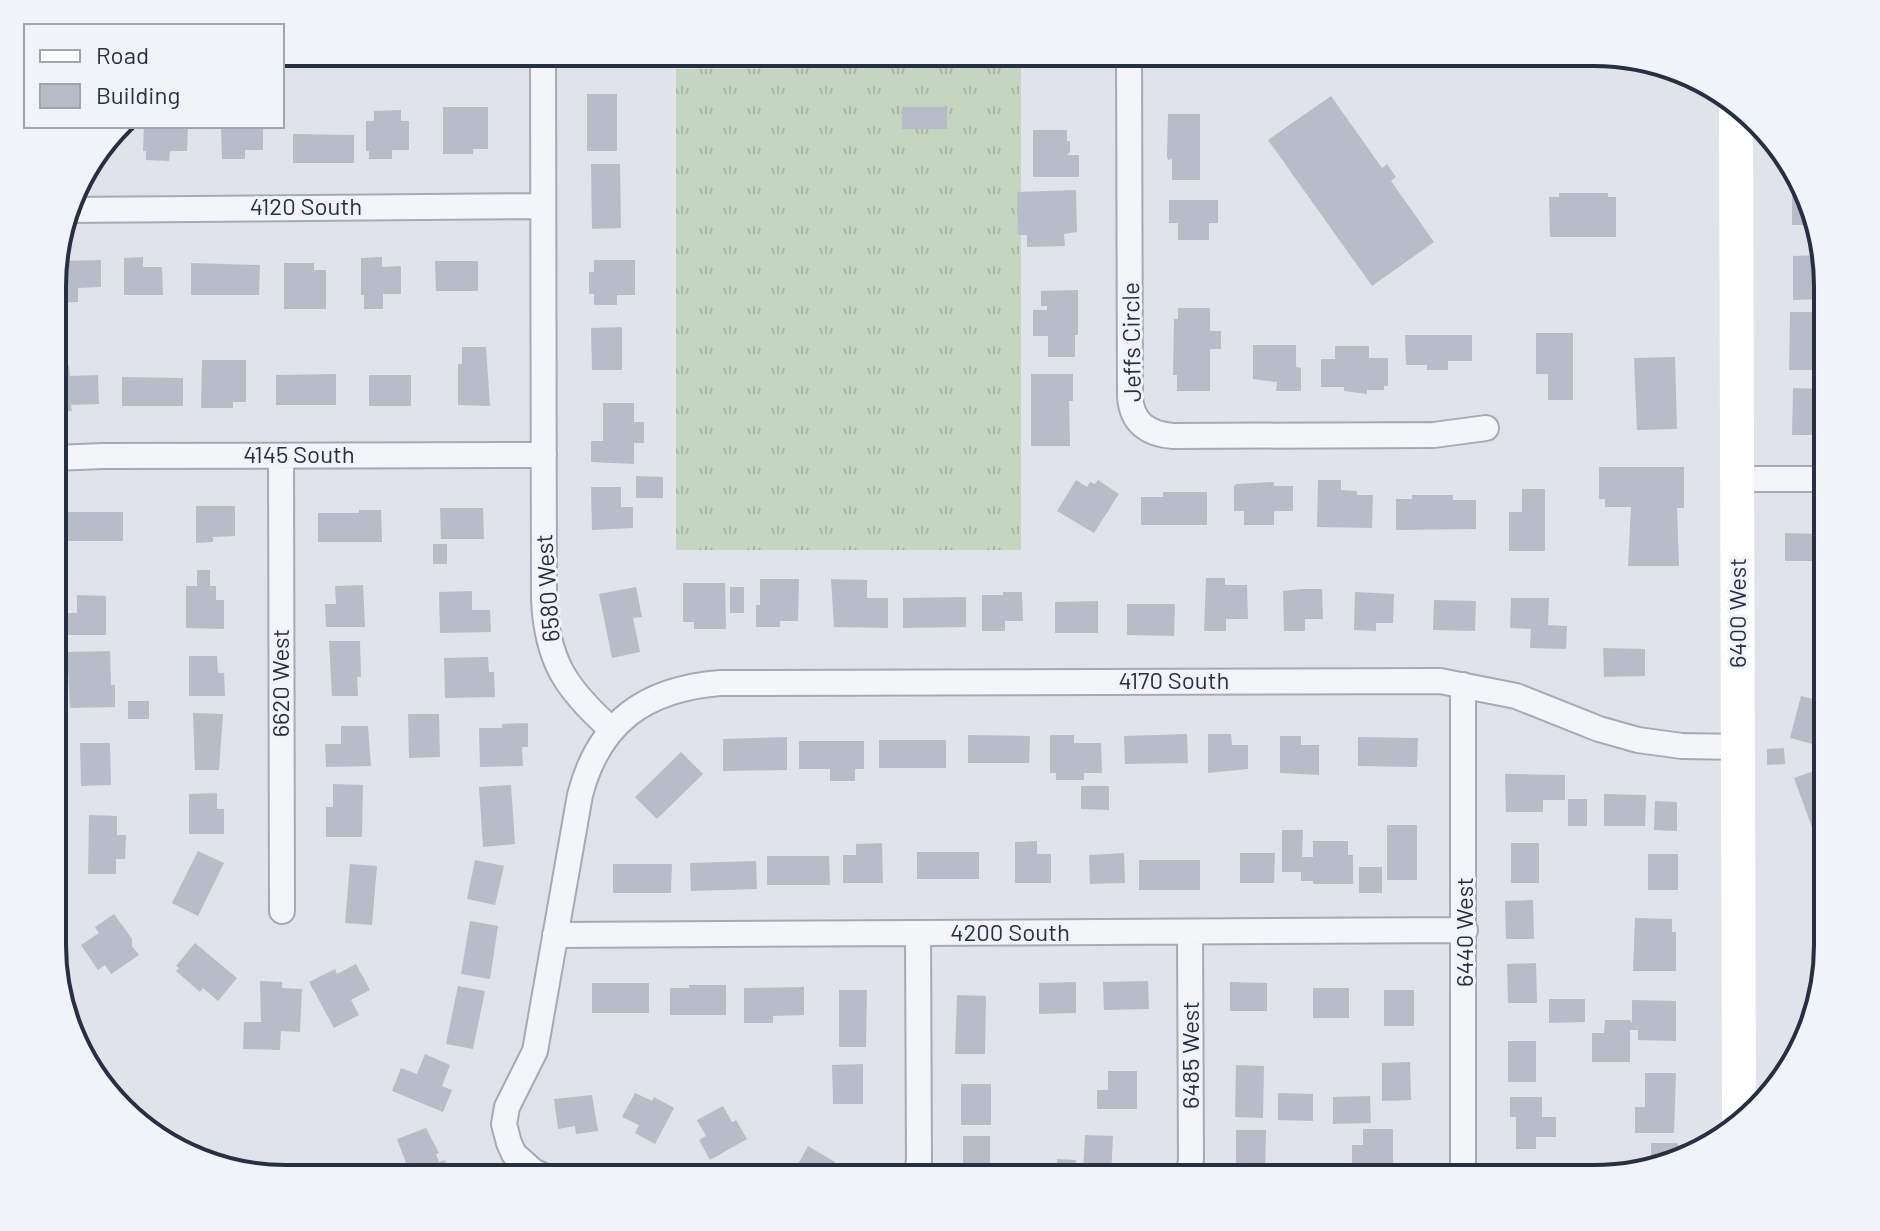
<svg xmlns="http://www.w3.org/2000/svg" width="1880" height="1231" viewBox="0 0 1880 1231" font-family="Barlow,sans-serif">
	<defs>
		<pattern id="grass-tufts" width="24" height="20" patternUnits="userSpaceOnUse" patternTransform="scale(2)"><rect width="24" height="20" fill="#c4d5c0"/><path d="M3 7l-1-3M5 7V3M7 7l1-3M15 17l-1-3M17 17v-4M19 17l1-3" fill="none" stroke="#a8b7a6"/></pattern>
	</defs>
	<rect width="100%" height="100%" fill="#e0e3ea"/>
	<path fill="url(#grass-tufts)" d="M1021,67V550H676V69Z"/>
	<path fill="#b7bcc8" d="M587,94H617V151H587Z
		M1331,96L1382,168L1387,164L1396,177L1391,181L1434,242L1372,286L1268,140Z
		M443,107H488V149H473V154H443Z
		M902,107H947V129H902Z
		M401,110V121H409V150H392V159H369V151H366V121H374V111Z
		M1168,114H1200V180H1172V159L1168,160L1167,156Z
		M144,126H188L187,151H170L169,161L146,160V151H143Z
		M221,126H263V150H245V159H222Z
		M116,130L115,150L102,149V148Z
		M1033,130H1067V141H1070V152L1067,155H1079V177H1033Z
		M293,134L354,135V163H293Z
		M591,164H620L621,228L592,229Z
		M1792,173H1798L1814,225H1792Z
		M1076,190L1077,232L1064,234L1065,246L1027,247V235H1018L1017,192Z
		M1559,193H1608V197H1616V237H1550L1549,197H1559Z
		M1169,200H1218V223H1209V240H1178V223H1169Z
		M1823,255L1827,270V299L1793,300V256Z
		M143,257V267H162L163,295H124V258Z
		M382,257V267L401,266V294H383V309H364V295H361V258Z
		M101,260V287L78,288V302L54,303L55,261Z
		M594,260H635V295H617V305H594V294H589V272H594Z
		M435,261H478V291H436Z
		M191,263L260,265L259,295H191Z
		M284,263H314V270H326V309H284Z
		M1078,290V335H1075V357H1048V336H1033V310H1047V306H1041V291Z
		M1178,308H1210V331H1221V349H1210V391H1177V375H1173L1174,319H1178Z
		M1790,312H1822V349H1819V370H1789Z
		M622,327V370H592L591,328Z
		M1536,333H1573V400H1548V374H1536Z
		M1405,335H1472V361H1448V370H1427V365H1406Z
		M1253,345H1296V367L1301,368V391H1276L1277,382L1253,379Z
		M1335,346H1369V358H1388V386H1384V390H1367V394L1344,391V387H1321V359H1335Z
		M462,347H486L490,406L458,405V364H462Z
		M1675,357L1677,429L1637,430L1634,358Z
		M202,360H246V402H233V408H201Z
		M69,365L70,376L98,375L99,404L71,405L72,411L54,412V366Z
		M336,374V405H276V375Z
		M1031,374H1073V401H1069L1070,446H1031Z
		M369,375H411V406H369Z
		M122,377L183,378V406H122Z
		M1793,388L1822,389L1821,392H1828V411H1820V435H1792Z
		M603,403H634V422H644V443H634V464L591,462V441H603Z
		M1599,467H1684V508H1677L1679,566H1628L1631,507H1605V499H1599Z
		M636,476L663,477V498H636Z
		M1076,480L1087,487L1090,482L1095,484L1098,480L1119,494L1094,533L1057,511Z
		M1318,480H1341V490L1357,491V495H1373L1372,528L1317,527Z
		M1274,482V486H1293V511H1274V525H1244V511H1234V486L1237,484Z
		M591,487H621V507H633V528L592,530Z
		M1522,489H1545V551H1509V512H1522Z
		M1163,492H1207V525H1141V497H1163Z
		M1412,495H1453V500H1476V529L1396,530V499H1412Z
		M196,506H235V536L213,537V542L196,543Z
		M440,508H483L484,539H441Z
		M359,510H381L382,542H318V513H359Z
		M60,512H123V541H60Z
		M1785,533L1822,534V561H1785Z
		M433,544H447V564H433Z
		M197,570H210V586H216V600H224V629L186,628V586H197Z
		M1206,578H1225V585H1247L1248,619H1226V631H1204Z
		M760,579H799L798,621H780V627H756V605H760Z
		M831,579L867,580V598H888V628L834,627Z
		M683,583H725L726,629H694V622H683Z
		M363,585L365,627H326L325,604H336L335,586Z
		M636,587L642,617L633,618L640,652L612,658L599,594Z
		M730,587H744V613H730Z
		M1302,589H1322L1323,619H1305V631H1284L1283,591Z
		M472,591V610H490L491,632L440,633L439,592Z
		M1003,592H1022L1023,621H1005V631H982V595H1003Z
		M1355,592L1394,594L1393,623H1376V631L1354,630Z
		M77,595L106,596V635H67V613H77Z
		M966,597V627L903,628V598Z
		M1511,598H1549L1548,625L1567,626L1566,649L1530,648L1531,629L1510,628Z
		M1434,600L1476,601L1475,631L1433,630Z
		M1098,601V633H1055V602Z
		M1127,604H1175L1174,636L1127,635Z
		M329,641H360L361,677H357L358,696H332Z
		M1603,648L1645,649V676L1604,677Z
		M110,651L111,685H115V707L70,708L67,652Z
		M189,656H217L218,673H224L225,696H189Z
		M488,657L489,672H494L495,697L445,698L444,658Z
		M1801,696L1828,703L1827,748L1790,738Z
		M128,701H149V719H128Z
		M193,713L223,714L219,770H195Z
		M408,714H439L440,757L409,758Z
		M528,723V747H522L523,766L480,767L479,728H502V724Z
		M341,726H368L371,766L326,767L325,744H341Z
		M1187,734L1188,763L1125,764L1124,736Z
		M1208,734H1231L1232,745H1248V769L1208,773Z
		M968,735L1030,736L1029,763H968Z
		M1050,735H1074V743H1101L1102,773H1084V780H1056V773H1050Z
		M1280,736H1301V745H1319V775L1280,773Z
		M787,737V770L723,771V739Z
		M1358,737L1418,738L1417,767L1358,766Z
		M879,740H946V768H879Z
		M799,741H864V769H855V781H830V769H799Z
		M80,743H110L111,785L81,786Z
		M1784,748L1785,764L1767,765V749Z
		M681,752L703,774L657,819L635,797Z
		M1822,768L1828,783V824L1813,830L1794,778Z
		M1505,774L1565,775V800H1543V812H1506Z
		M333,784L363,785L362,837H326V807H333Z
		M511,785L515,844L483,847L479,787Z
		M1081,786H1109V810L1081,809Z
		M217,793V809H224V834H189V794Z
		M1604,794L1646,795L1645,826H1604Z
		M1568,799H1587V826H1568Z
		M1655,801L1677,802V831L1654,830Z
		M89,815L117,816V835H126L125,859H116V874H88Z
		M1387,825H1417V880H1387Z
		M1282,830H1303L1302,857H1313V841H1348V855H1353V884H1313V881H1301V872H1282Z
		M1037,841V854H1051V883H1015V842Z
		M882,843L883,883H843V855H856V844Z
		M1511,843H1539V883H1511Z
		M198,851L224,863L198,916L172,903Z
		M917,852H979V879H917Z
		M1124,853L1125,883L1090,884L1089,855Z
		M1240,853H1275L1274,883H1240Z
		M1648,854H1678V890H1648Z
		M767,856H829L830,885H767Z
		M475,860L504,866L495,905L467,899Z
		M1139,860H1200V890H1139Z
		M756,861L757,889L691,891L690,863Z
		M350,864L377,866L372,925L345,923Z
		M613,864H672L671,893H613Z
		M1359,867H1382V893H1359Z
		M1533,900L1534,939H1506L1505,901Z
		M114,914L132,939V946L139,955L111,974L105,965L98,970L81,945L99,933L95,927Z
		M1635,918L1672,919V932H1676V971H1633Z
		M470,921L498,926L490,979L461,974Z
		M195,943L237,978L218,1001L203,988L200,992L176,971L179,968L176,966Z
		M1536,963L1537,1003H1508L1507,964Z
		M356,964L370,990L351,1000L359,1015L334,1028L309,982L335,969L337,974Z
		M1810,977L1821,980L1802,1035L1797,1034Z
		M260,981L282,982V988L302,989L300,1032L281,1031L280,1050L243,1049L244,1022H261Z
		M1148,981L1149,1009L1104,1010L1103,982Z
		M1076,982V1013L1039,1014V983Z
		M1230,982L1267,983V1011H1230Z
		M592,983H649V1013H592Z
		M689,985H726V1015H670V988H689Z
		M458,986L485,991L473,1049L446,1044Z
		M804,987V1015L773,1016V1023H744V988Z
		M1313,988H1349V1018H1313Z
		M839,990H867L866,1047H839Z
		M1384,990H1414V1026H1384Z
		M957,995L986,996L985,1054H955Z
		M1549,999H1585V1022L1549,1023Z
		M1632,1000L1676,1001V1041L1638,1040V1030H1630V1062H1592V1033H1604L1605,1020H1630L1632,1023Z
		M1508,1041H1536V1082H1508Z
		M425,1054L450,1065L442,1086L452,1090L443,1112L392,1091L401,1068L417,1074Z
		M1410,1062L1411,1100L1382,1101V1063Z
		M863,1064V1104H833L832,1065Z
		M1236,1065L1264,1066L1263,1118L1235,1117Z
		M1108,1071H1137V1109H1097V1090H1108Z
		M1645,1073H1676L1674,1133H1635V1107H1645Z
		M961,1084H991V1125H961Z
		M635,1093L652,1101L654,1097L674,1108L655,1144L635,1133L639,1125L622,1117Z
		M1278,1093L1313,1094V1121L1278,1120Z
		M592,1095L598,1131L576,1134L575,1126L558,1129L554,1099Z
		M1370,1096L1371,1123L1333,1124V1097Z
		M1510,1097H1542V1117H1556V1137H1536V1149H1516V1117H1510Z
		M723,1106L732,1122L736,1120L747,1139L710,1160L699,1140L706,1136L697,1120Z
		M426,1128L439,1153L436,1154L439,1162L445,1160L453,1179H412L397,1139Z
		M1363,1129H1393V1165L1352,1164V1145H1363Z
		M1236,1130H1266L1265,1179H1236Z
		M1085,1135L1113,1136L1111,1175L1083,1174Z
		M963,1136H990V1179H963Z
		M1651,1143H1678V1158L1651,1166Z
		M808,1146L835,1162L825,1179H790Z
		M1057,1159L1076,1160L1075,1179H1046V1171L1057,1172Z
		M1528,1163L1557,1168L1555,1179H1526Z"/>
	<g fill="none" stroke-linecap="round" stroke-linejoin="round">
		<defs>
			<path id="street" d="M543,52L544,600C547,661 566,689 611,729
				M1129,52L1130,397C1132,423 1148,434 1173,436L1434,435L1486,428
				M68,210L543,206
				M281,456L282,911
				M54,458L103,456L544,455
				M1738,479H1828
				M555,935L1465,930
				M550,1179L533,1171L514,1154L509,1143L504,1124L507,1107L535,1051L580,795C599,722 645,689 720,683L1440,681L1516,696L1599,729L1638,740L1682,746L1739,747
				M916,1179L919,1160L918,933
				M1188,1179L1191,1159L1190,932
				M1463,1179V685"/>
		</defs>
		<use href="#street" stroke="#a5aab5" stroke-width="28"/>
		<use href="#street" stroke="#f3f5f8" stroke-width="24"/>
		<path stroke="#fff" stroke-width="34" d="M1736,104L1739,1121"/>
	</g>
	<g text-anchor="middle" stroke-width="6" stroke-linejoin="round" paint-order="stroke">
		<g font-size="24" fill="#273043" stroke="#f0f3f8">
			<text x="306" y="215">4120 South</text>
			<text transform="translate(1132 342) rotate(-91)" y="8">Jeffs Circle</text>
			<text x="299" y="463">4145 South</text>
			<text transform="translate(548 588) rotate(-94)" y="8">6580 West</text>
			<text transform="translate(1738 613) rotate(-90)" y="8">6400 West</text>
			<text x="1174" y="689">4170 South</text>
			<text transform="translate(281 683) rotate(-90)" y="8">6620 West</text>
			<text transform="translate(1465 932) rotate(-90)" y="8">6440 West</text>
			<text x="1010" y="941">4200 South</text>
			<text transform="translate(1191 1055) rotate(-90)" y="8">6485 West</text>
		</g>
	</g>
	<path d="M0 0H1880V1231H0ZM286 66H1594A220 220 0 0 1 1814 286V945A220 220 0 0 1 1594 1165H286A220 220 0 0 1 66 945V286A220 220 0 0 1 286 66Z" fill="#f0f3f8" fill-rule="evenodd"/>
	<path fill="none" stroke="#273043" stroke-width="4" d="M286 66H1594A220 220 0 0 1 1814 286V945A220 220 0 0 1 1594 1165H286A220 220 0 0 1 66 945V286A220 220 0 0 1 286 66Z"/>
	<rect x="24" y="24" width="260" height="104" fill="#f0f3f8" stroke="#a0a5b0" stroke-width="2"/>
	<rect x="40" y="50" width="40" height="12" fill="#ffffff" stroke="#a0a5b0" stroke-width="2"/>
	<text x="96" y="64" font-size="24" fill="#273043">Road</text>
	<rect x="40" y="84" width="40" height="24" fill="#b7bcc8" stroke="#a0a5b0" stroke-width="2"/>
	<text x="96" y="104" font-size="24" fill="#273043">Building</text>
</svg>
